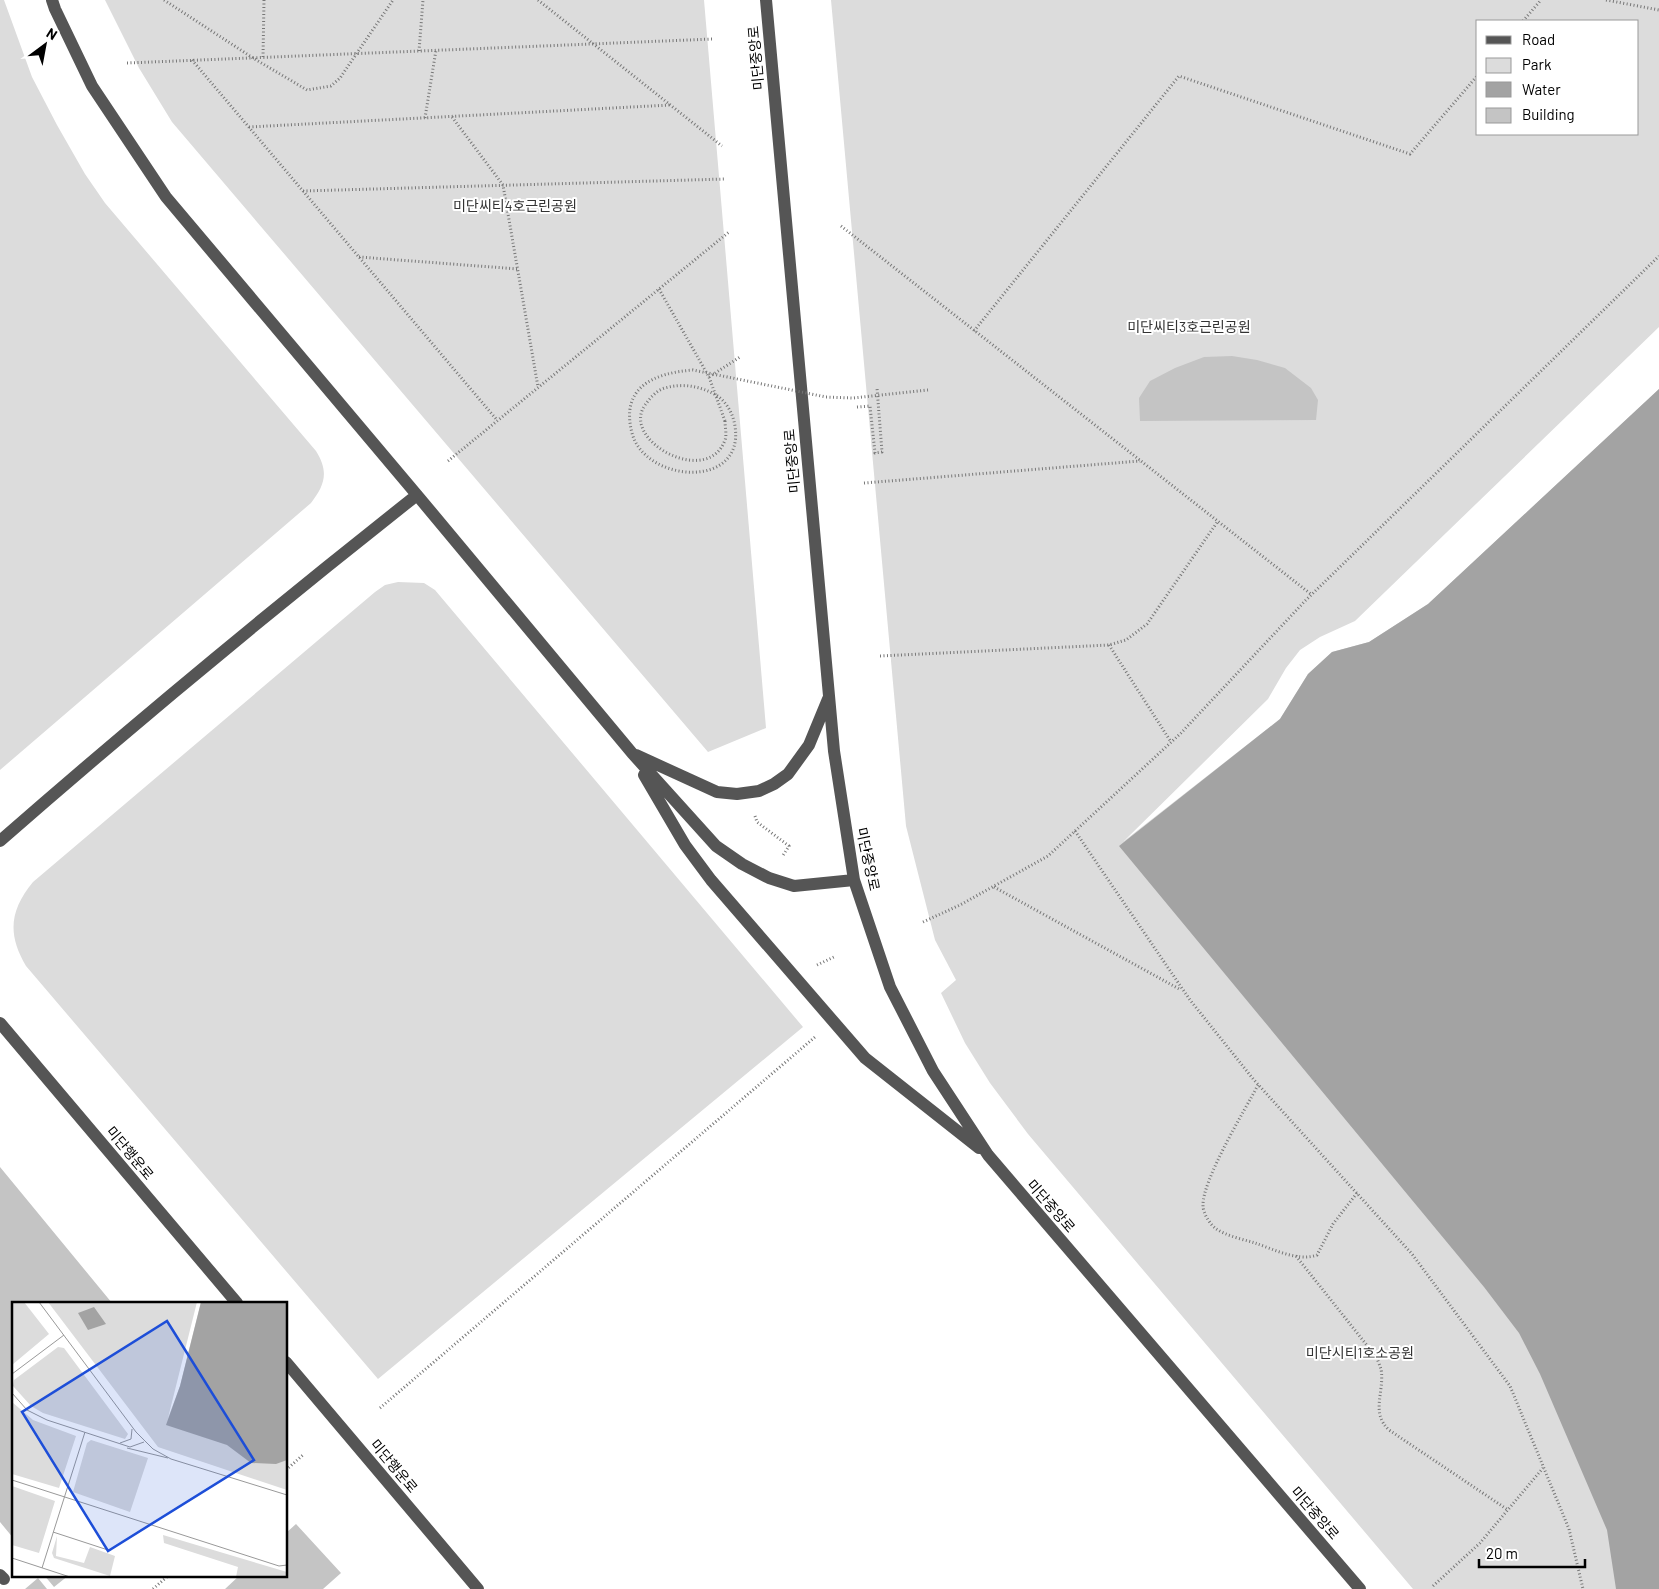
<svg xmlns="http://www.w3.org/2000/svg" width="1659" height="1589" viewBox="0 0 1659 1589" font-family="Barlow,'Noto Sans KR',sans-serif">
	<rect width="100%" height="100%" fill="#fff"/>
	<path fill="#dcdcdc" fill-rule="evenodd" d="M0,0H4L32,77L57,125L85,174L105,203L316,451C329,472 325,485 311,503L0,770Z
		M105,0H704L766,728L708,752L172,122L139,68Z
		M831,0H1659V327L1355,621L1320,637L1300,650L1286,668L1268,699L1124,841L1280,719L1308,674L1332,652L1369,642L1428,604L1659,389V1589H1413L1028,1134L990,1083L965,1043L941,993L956,980L935,940L906,826ZM1478,21H1638V134H1478Z
		M398,582L424,583L435,590L803,1027L378,1379L26,966C7,934 10,910 33,882L375,592L385,585Z"/>
	<path fill="#a3a3a3" d="M1659,389V1589H1616L1607,1530L1540,1374L1519,1333L1484,1287L1119,846L1280,719L1308,674L1332,652L1369,642L1428,604Z"/>
	<path fill="#c4c4c4" d="M1232,356L1257,360L1285,368L1311,388L1318,400L1316,420L1140,421L1139,398L1150,381L1175,368L1204,357Z
		M0,1167L112,1303H14V1539L0,1522Z
		M296,1524L341,1573L323,1589H225L240,1575H286V1533Z
		M44,1575H69L54,1587Z
		M38,1578L47,1589H25Z"/>
	<g fill="none" stroke-linecap="round" stroke-linejoin="round">
		<path stroke="#777" stroke-width="3" stroke-dasharray="1 2.5" stroke-linecap="butt" d="M164,0L253,58L307,90L331,86L340,78L393,0
			M538,0L722,146
			M1606,0L1659,10
			M1523,21L1541,0
			M419,51L423,0
			M263,57L264,0
			M192,60L497,420
			M127,63L713,39
			M452,117L503,185L538,387
			M425,118L436,50
			M249,127L670,105
			M303,191L725,179
			M841,226L1312,595
			M359,257L518,269
			M659,289L709,377L725,421
			M974,331L1179,76L1410,154L1478,75
			M709,377L740,357
			M857,407L870,406L875,453L882,452L877,388
			M448,461L729,232
			M864,483L1140,461
			M1109,645L1171,742
			M880,656L1109,645L1126,640L1147,624L1218,521
			M755,816L757,822L789,846L782,857
			M1075,831L1190,1000L1254,1080L1412,1254L1510,1386L1569,1529L1583,1589
			M994,887L1181,990
			M923,922L960,905L1048,856L1181,733L1305,601L1659,256
			M817,965L836,956
			M1258,1085C1245,1110 1202,1180 1203,1206C1203,1213 1210,1224 1215,1228C1226,1236 1242,1239 1255,1243C1273,1249 1298,1262 1317,1255L1333,1224L1357,1193
			M1296,1256L1377,1358C1378,1361 1380,1366 1381,1369C1385,1392 1370,1412 1389,1430L1508,1510
			M380,1408L815,1037
			M286,1470L304,1454
			M1433,1586L1480,1543L1543,1468
			M153,1589L169,1575"/>
		<path stroke="#555" stroke-width="12" d="M52,0L55,9L92,86L166,197L417,495L632,753L716,846L742,864L769,878L794,886L854,880
			M766,0L834,751L854,880L890,987L933,1071L988,1155L1360,1589
			M636,755L717,792L737,794L759,791L774,784L788,774L809,745L828,699
			M644,775L685,845L711,880L865,1058L979,1148
			M0,841C136,722 275,607 417,495
			M0,1023L237,1303
			M286,1362L478,1589
			M0,1575L4,1579"/>
		<path stroke="#777" stroke-width="3" stroke-dasharray="1 2.5" stroke-linecap="butt" d="M725,421C725,427 727,435 725,440C708,488 620,441 645,405C650,398 657,390 665,388C683,383 700,386 716,395C727,402 733,414 735,426C745,490 645,483 632,433C620,387 654,373 693,370L826,397L853,398L928,390"/>
	</g>
	<g text-anchor="middle" stroke-width="4" stroke-linejoin="round" paint-order="stroke">
		<g font-size="14" fill="#000" stroke="#fff">
			<text transform="translate(756 58) rotate(-95)" y="5">미단중앙로</text>
			<text transform="translate(792 461) rotate(-95)" y="5">미단중앙로</text>
			<text transform="translate(868 859) rotate(78)" y="5">미단중앙로</text>
			<text transform="translate(130 1153) rotate(50)" y="5">미단행운로</text>
			<text transform="translate(1051 1206) rotate(49)" y="5">미단중앙로</text>
			<text transform="translate(394 1466) rotate(50)" y="5">미단행운로</text>
			<text transform="translate(1315 1513) rotate(49)" y="5">미단중앙로</text>
		</g>
		<g font-size="14" fill="#333" stroke="#fff">
			<text x="515" y="211">미단씨티4호근린공원</text>
			<text x="1189" y="332">미단씨티3호근린공원</text>
			<text x="1360" y="1358">미단시티1호소공원</text>
		</g>
	</g>
	<g transform="translate(12 1302)">
		<rect width="275" height="275" fill="#fff"/>
		<path d="M0,0H12L37,32L0,63ZM36,0H185L156,116L168,84L189,0H275V188L146,145ZM46,45L52,46L116,132L113,137L31,111L19,104L1,84L2,78ZM0,100L21,118L64,134L47,186L0,172ZM79,138L136,156L118,210L61,190L75,141ZM0,184L43,199L27,251L0,243ZM151,233L275,270V275H224L226,265L152,241ZM45,234L44,254L72,261L78,245L103,254L98,274L42,256L40,251Z" fill="#dcdcdc"/>
		<path d="M189,0H275V158L264,162L239,161L215,143L154,123L168,84ZM82,5L94,22L76,28L66,11Z" fill="#a3a3a3"/>
		<path fill="none" stroke="#999" stroke-width="1" d="M27,0L124,130L141,147L159,157L275,193M0,72L52,33M0,91L15,108L35,118L118,145L132,140M108,141L119,137L120,127M115,146L156,156M0,178L267,264L275,263M41,230L96,248M0,256L58,275M30,266L73,130"/>
		<path fill="#1d4ed8" fill-opacity="0.15" stroke="#1d4ed8" stroke-width="2.5" d="M155,19L242,158L96,249L10,110Z"/>
		<rect width="275" height="275" fill="none" stroke="#000" stroke-width="2.5"/>
	</g>
	<rect x="1476" y="20" width="162" height="115" fill="#ffffff" stroke="#999999"/>
	<rect x="1486" y="36" width="25" height="8" fill="#555555" stroke="#999999"/>
	<text x="1522" y="45" font-size="15" fill="#000000">Road</text>
	<rect x="1486" y="58" width="25" height="15" fill="#dcdcdc" stroke="#999999"/>
	<text x="1522" y="70" font-size="15" fill="#000000">Park</text>
	<rect x="1486" y="82" width="25" height="15" fill="#a3a3a3" stroke="#999999"/>
	<text x="1522" y="95" font-size="15" fill="#000000">Water</text>
	<rect x="1486" y="108" width="25" height="15" fill="#c4c4c4" stroke="#999999"/>
	<text x="1522" y="120" font-size="15" fill="#000000">Building</text>
	<g transform="translate(45 45) rotate(32)" stroke="#ffffff" stroke-width="4" paint-order="stroke">
	<path d="M0-4L9 19L0 12L-9 19Z" fill="#000000"/>
	<text y="-8" font-size="14" font-weight="bold" text-anchor="middle" fill="#000000">N</text>
	</g>
	<path d="M1479 1559v8h106v-8" fill="none" stroke="#000000" stroke-width="2.5"/>
	<text x="1486" y="1559" font-size="15" fill="#000000" stroke="#ffffff" stroke-width="4" paint-order="stroke">20 m</text>
</svg>
